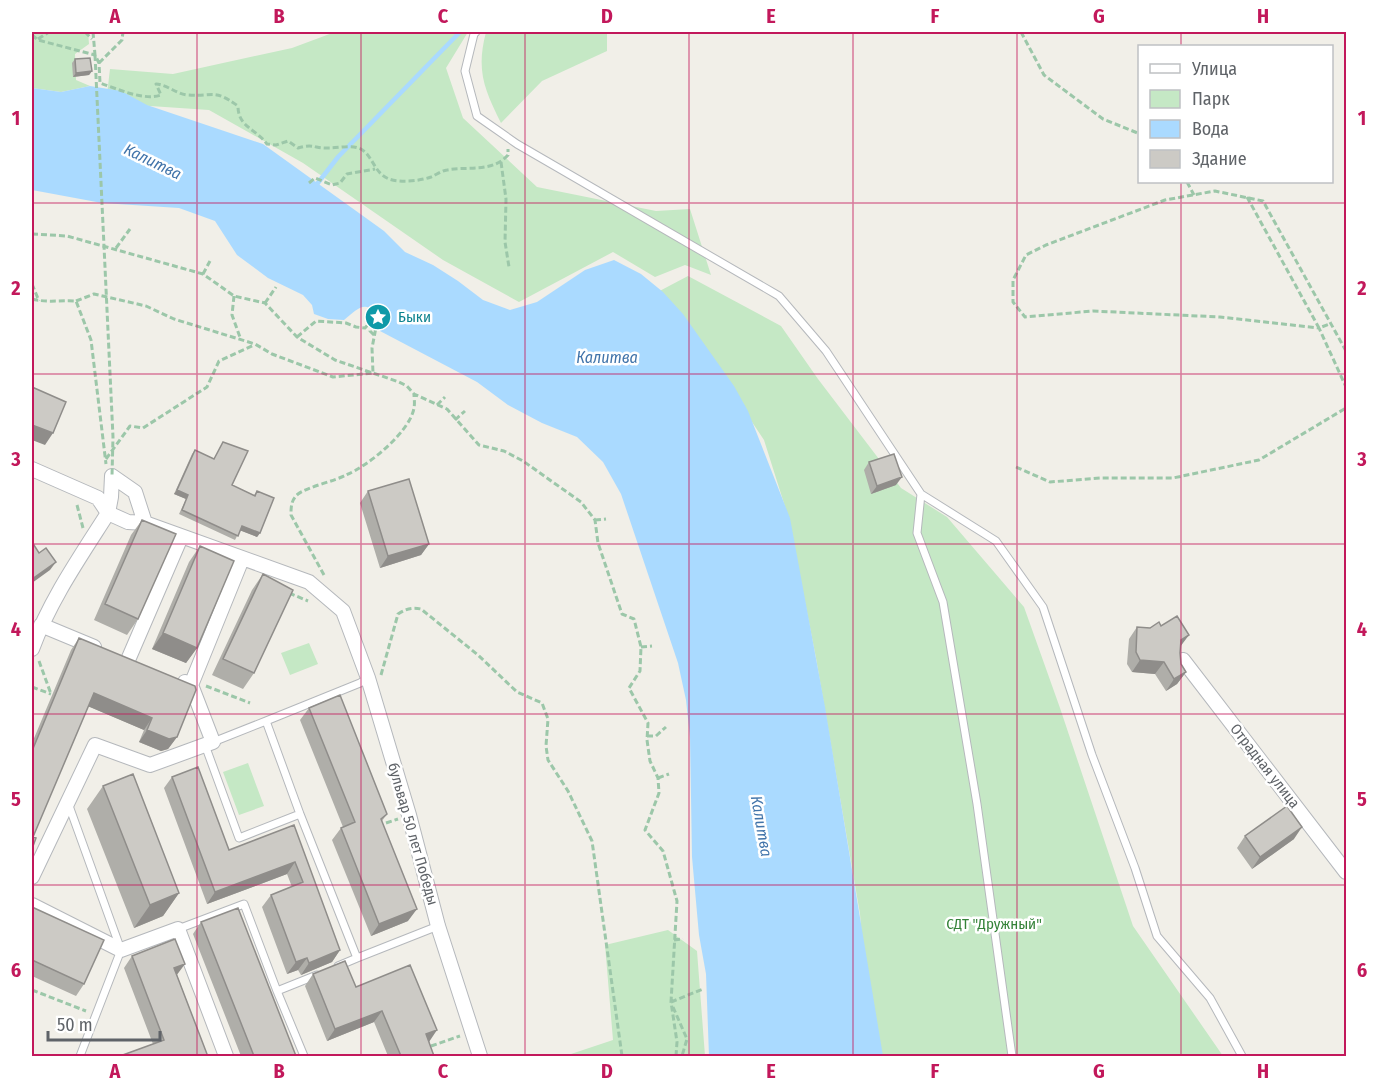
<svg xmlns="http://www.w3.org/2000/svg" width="1378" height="1088" viewBox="0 0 1378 1088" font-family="'Fira Sans Condensed',sans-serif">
	<rect width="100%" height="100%" fill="#f1efe8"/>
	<path fill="#c5e8c5" d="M32,32H88L89,44L75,54L76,80L90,86L61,92L32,88Z
		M335,32H468L446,68L463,118L537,187L656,211L690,209L711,275L685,265L655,277L613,252L519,302L443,260L303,163L209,110L106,103L110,69L173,74L292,48Z
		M486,32H607V51L542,81L501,123C484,89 476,70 486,32Z
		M688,276L781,326L818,379L901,488L947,517L1024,607L1060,708L1133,926L1223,1056H872L860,914L816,658L788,516L764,440L690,329L652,295Z
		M309,643L318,664L290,675L281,653Z
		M248,763L264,806L239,815L223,772Z
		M668,930L697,951L705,1056H565L613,1040L605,945Z"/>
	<path fill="#aadaff" d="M90,86L121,91L147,105L263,144L384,231L405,252L433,265L458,281L483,300L510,310L537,302L585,270L614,260L641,274L663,292L683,314L734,386L748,411L790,518L825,707L883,1056H709L706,974L699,935L692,857L690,737L686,700L678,663L621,494L603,462L577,437L542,423L508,405L477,382L380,331L382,318C365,299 360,307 344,320L328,319L314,314L312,305L303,295L268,278L237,255L215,221L179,208L102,203L32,190V88L61,92Z"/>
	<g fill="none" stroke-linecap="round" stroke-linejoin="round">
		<path stroke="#aadaff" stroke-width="4.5" d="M314,188L338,157L460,32"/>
		<defs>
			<path id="lane" d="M476,32L474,34L465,71L477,116L517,144L779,296L826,351L921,494L996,541L1043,607L1092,755L1135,868L1157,936L1210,998L1242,1056
				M921,494L917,533L943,602L977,804L1012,1056
				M266,721L360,683L368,678
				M213,742L266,721L300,814L357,958L338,966
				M205,745L239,838L300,814
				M68,803L121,950L80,1056
				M178,929L244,904L277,991L317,975
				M357,958L438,926
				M277,991L304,1056"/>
			<path id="street" d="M32,469L98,498L108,513L128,522L145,523
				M112,476L135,492L145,523L309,582L343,611L368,678L409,815L438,926L480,1056
				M41,625L94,647
				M32,649C50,600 80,557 108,513L111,497L112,476
				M128,660L181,537
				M1183,660L1346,872
				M191,685L242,559
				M32,877L95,745L150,765L213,742L191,685L185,682
				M32,905L121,950L178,929L226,1056"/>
		</defs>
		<use href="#lane" stroke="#b5b8bc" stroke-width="9"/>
		<use href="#street" stroke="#b5b8bc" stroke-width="16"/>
		<path stroke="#9cc7a9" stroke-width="3" stroke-dasharray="6 3" stroke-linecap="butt" d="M85,32L92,39
			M93,32L95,55L99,63L100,83C118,89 143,101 161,95L156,84C168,85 176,94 188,95C215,97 213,88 238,106C238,127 255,128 267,144L276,145L288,141L298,148C314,143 315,149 329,148C341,148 355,143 365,152C374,161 376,174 389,179C401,183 419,181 431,177C436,175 441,171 447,170C468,166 492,173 508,155V149
			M1021,32L1044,75L1103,119L1140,134
			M32,35L38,40L95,55
			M38,39L49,32
			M99,63L122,40L123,32
			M501,162L506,199L505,242L509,267
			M1187,182L1194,195
			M309,183L315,178L332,185L340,183L347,174L375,169
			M1247,197L1319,328L1332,323
			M32,234L67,236L203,274L234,296L265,303L297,337L335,360L399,382L407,386L414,394L447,409L479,445L504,451L523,461L581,502L595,520L598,543L622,614L634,619L641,647L640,671L629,688L648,723L647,740L650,761L658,778L659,793L645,830L663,851L677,901L671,1002L677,1042L676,1056
			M116,248L130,229
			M203,274L210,261
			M32,284L39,301
			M234,296L232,315L241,340
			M32,299C48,303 60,300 76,301L91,340L106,464
			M76,301L94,294L146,306L174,319L255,344L272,354L333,377L373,373L372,348L378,317
			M265,303L276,287
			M297,337L316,321L346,323L356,327L365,328L373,319L370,331L374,335
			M1346,351L1263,201L1215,191L1165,200L1046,245L1026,255L1013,280V302L1025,317L1093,311L1220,317L1319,328L1346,387
			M437,405L445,397
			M455,420L465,411
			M106,459L130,426L143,428L207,387L219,361L254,345
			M1016,467L1050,482L1100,478H1173L1259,460L1346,408
			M77,505L83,528
			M595,520L606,519
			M324,575L291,515C291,507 291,500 298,494C307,487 335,481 346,475C368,466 410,432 414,408C415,403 414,398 414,394
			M289,593L308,601
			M641,647L652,646
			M39,661L51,694
			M381,675L398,614C406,609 412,607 421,609L478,655L517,692L542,703L548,719L546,746L548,760L568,791L592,841L622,1056
			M206,686L250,703
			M32,687L51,694
			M647,736H656L666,727
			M658,778L669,774
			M386,823L398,819
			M674,940L683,939
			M32,990L86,1011
			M671,1002L703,989
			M673,1007L687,1039L682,1056
			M431,1046L460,1036"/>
		<use href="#lane" stroke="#fff" stroke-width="7"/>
		<use href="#street" stroke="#fff" stroke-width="14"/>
		<path stroke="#9cc7a9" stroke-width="3" stroke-dasharray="6 3" stroke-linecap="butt" d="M95,55L113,437L112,476"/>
	</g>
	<path fill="#afaea9" d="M75,59L92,71L89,75L73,77L72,63Z
		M223,442L232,485L254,495L257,491L260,533L257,537L240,530L235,540L179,514L186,499L174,494L192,454L195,450L214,459Z
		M869,462L896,485L871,494L864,470Z
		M368,491L429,544L421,555L380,568L360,503Z
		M142,520L138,619L127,635L94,620L131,535Z
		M200,546L197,648L186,663L152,649L189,562Z
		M263,574L254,673L243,689L212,675L252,590Z
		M1161,626L1180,647V653L1181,664L1186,672L1177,684L1166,691L1155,674L1132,672L1127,664L1129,639L1137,627L1150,628Z
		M79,638L177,737L168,749L161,751L139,742L144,730L88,706L33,837L32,849V743L71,650Z
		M309,708L387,814L382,821L408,921L371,936L332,840L341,828L343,827L300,720Z
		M172,777L229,850L294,825L340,950L332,962L301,975L298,970L287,974L262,907L271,895L292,887L287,874L207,904L164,788Z
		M103,786L179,893L163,916L134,928L87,809Z
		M1245,836L1294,839L1252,869L1237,848Z
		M32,907L84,984L76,996L32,976Z
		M201,922L296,1056H241L193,934Z
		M132,956L177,975L207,1054L206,1056H120L153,1044L124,968Z
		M313,974L356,987L429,1042L434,1056H388L374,1022L327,1041L305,986Z"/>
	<path fill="#8f8d8a" d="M92,71L89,75L73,77L76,73Z
		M32,425L53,433L45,445L32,440Z
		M902,477L896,485L871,494L877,486Z
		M177,490L188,495L186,499L174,494Z
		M242,526L260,533L257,537L239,530Z
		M429,544L421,555L380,568L388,556Z
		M56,562L50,570L32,583V579Z
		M163,633L197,648L186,663L152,649Z
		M1189,635L1180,647L1181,640Z
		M1140,660L1164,662L1155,674L1132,672Z
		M1186,672L1177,684L1166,691L1174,679Z
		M94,693L152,718L144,730L85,705Z
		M147,730L177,737L168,749L161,751L139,742Z
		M1302,827L1294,839L1252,869L1260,857Z
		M295,862L287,874L207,904L215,892Z
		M179,893L163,916L134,928L150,905Z
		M417,909L408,921L371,936L379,924Z
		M340,950L332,962L301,975L309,963Z
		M307,958L298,970L287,974L296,962Z
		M185,964L176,976L174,968Z
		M382,1011L374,1022L327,1041L335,1029Z
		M437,1030L429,1042L426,1034Z"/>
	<path fill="#cccac5" stroke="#8f8d8a" stroke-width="1.5" d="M90,58L92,71L76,73L75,59Z
		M32,387L66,402L53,433L32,425Z
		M223,442L248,451L232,485L255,496L257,491L274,498L260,533L242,526L238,536L182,510L188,495L177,490L195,450L214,459Z
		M894,454L902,477L877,486L869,462Z
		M409,479L429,544L388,556L368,491Z
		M142,520L176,534L138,619L105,604Z
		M32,542L39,553L46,548L56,562L32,579Z
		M200,546L234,561L197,648L163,633Z
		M263,574L293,590L254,673L223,659Z
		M1177,616L1189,635L1181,640L1180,653L1181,664L1186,672L1174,679L1164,662L1140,660L1136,652L1137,627L1150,628L1159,622L1161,626Z
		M79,638L195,686L196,690L177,737L169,739L147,730L152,718L94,693L33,837L36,838L32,849V751Z
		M340,695L387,814L381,819L417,909L379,924L341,828L355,822L309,708Z
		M198,767L229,850L294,825L340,950L309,963L307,958L296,962L271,895L303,882L295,862L215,892L172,777Z
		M133,774L179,893L150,905L103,786Z
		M1287,806L1302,827L1260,857L1245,836Z
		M32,907L104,940L84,984L32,960Z
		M238,908L296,1056H254L201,922Z
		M175,939L185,964L174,968L207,1054L202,1056H120L164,1040L132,956Z
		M345,961L356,987L410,965L437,1030L426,1034L434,1056H401L382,1011L335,1029L313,974Z"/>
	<path fill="none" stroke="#c2185b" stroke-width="1.5" stroke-opacity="0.55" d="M197,32V1056M361,32V1056M525,32V1056M689,32V1056M853,32V1056M1017,32V1056M1181,32V46M1181,182V1056M32,203H1346M32,374H1346M32,544H1346M32,714H1346M32,885H1346"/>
	<defs>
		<symbol id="sight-disc" viewBox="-11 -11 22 22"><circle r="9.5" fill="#0f9aa8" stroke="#fff"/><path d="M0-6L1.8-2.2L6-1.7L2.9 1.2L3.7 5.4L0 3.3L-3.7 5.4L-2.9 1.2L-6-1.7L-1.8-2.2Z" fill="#fff"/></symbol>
	</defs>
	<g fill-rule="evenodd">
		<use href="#sight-disc" x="363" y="302" width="30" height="30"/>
	</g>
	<g text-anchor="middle" stroke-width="5" stroke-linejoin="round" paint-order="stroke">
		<g font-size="15" fill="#0d838f" stroke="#fff" text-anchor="start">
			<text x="398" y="322">Быки</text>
		</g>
		<g font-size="15" fill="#5f6368" stroke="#fff">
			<text transform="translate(1265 766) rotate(52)" y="5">Отрадная улица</text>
			<text transform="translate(413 834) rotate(74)" y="5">бульвар 50 лет Победы</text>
		</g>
		<g font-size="15" fill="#348238" stroke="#fff">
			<text x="994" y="929">СДТ "Дружный"</text>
		</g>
		<g font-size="16" font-style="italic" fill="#4174aa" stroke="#fff">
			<text transform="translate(153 161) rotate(26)" y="6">Калитва</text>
			<text x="607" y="363">Калитва</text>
			<text transform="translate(762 826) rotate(80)" y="6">Калитва</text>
		</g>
	</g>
	<rect width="1378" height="1088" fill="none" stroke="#ffffff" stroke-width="66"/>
	<rect x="1138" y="45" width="195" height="138" fill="#ffffff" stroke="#bfc1c3" stroke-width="1.5"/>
	<rect x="1150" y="64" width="30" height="9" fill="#ffffff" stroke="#bfc1c3" stroke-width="1.5"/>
	<text x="1192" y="75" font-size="18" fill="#5f6368">Улица</text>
	<rect x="1150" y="90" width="30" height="18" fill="#c5e8c5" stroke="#bfc1c3" stroke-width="1.5"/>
	<text x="1192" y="105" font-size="18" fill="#5f6368">Парк</text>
	<rect x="1150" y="120" width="30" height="18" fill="#aadaff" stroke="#bfc1c3" stroke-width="1.5"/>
	<text x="1192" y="135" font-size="18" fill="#5f6368">Вода</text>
	<rect x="1150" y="150" width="30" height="18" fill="#cccac5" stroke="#bfc1c3" stroke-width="1.5"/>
	<text x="1192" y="165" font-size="18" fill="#5f6368">Здание</text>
	<path d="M48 1031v9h112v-9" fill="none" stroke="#5f6368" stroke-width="3"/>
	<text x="57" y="1031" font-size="18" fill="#5f6368" stroke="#ffffff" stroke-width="4.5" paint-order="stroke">50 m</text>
	<rect x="33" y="33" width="1312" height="1022" fill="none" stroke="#c2185b" stroke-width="2"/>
	<g font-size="20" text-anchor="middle" font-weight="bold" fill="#c2185b">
		<text x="115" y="23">A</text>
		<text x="279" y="23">B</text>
		<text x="443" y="23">C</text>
		<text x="607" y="23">D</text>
		<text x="771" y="23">E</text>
		<text x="935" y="23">F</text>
		<text x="1099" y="23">G</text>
		<text x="1263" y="23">H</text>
		<text x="16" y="125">1</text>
		<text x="1362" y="125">1</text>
		<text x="16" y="295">2</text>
		<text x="1362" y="295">2</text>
		<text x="16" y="466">3</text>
		<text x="1362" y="466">3</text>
		<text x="16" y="636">4</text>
		<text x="1362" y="636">4</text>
		<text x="16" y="806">5</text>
		<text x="1362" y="806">5</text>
		<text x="16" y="977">6</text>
		<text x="1362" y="977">6</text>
		<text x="115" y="1078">A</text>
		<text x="279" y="1078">B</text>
		<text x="443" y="1078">C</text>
		<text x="607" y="1078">D</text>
		<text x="771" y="1078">E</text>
		<text x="935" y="1078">F</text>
		<text x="1099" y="1078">G</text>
		<text x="1263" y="1078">H</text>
	</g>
</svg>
